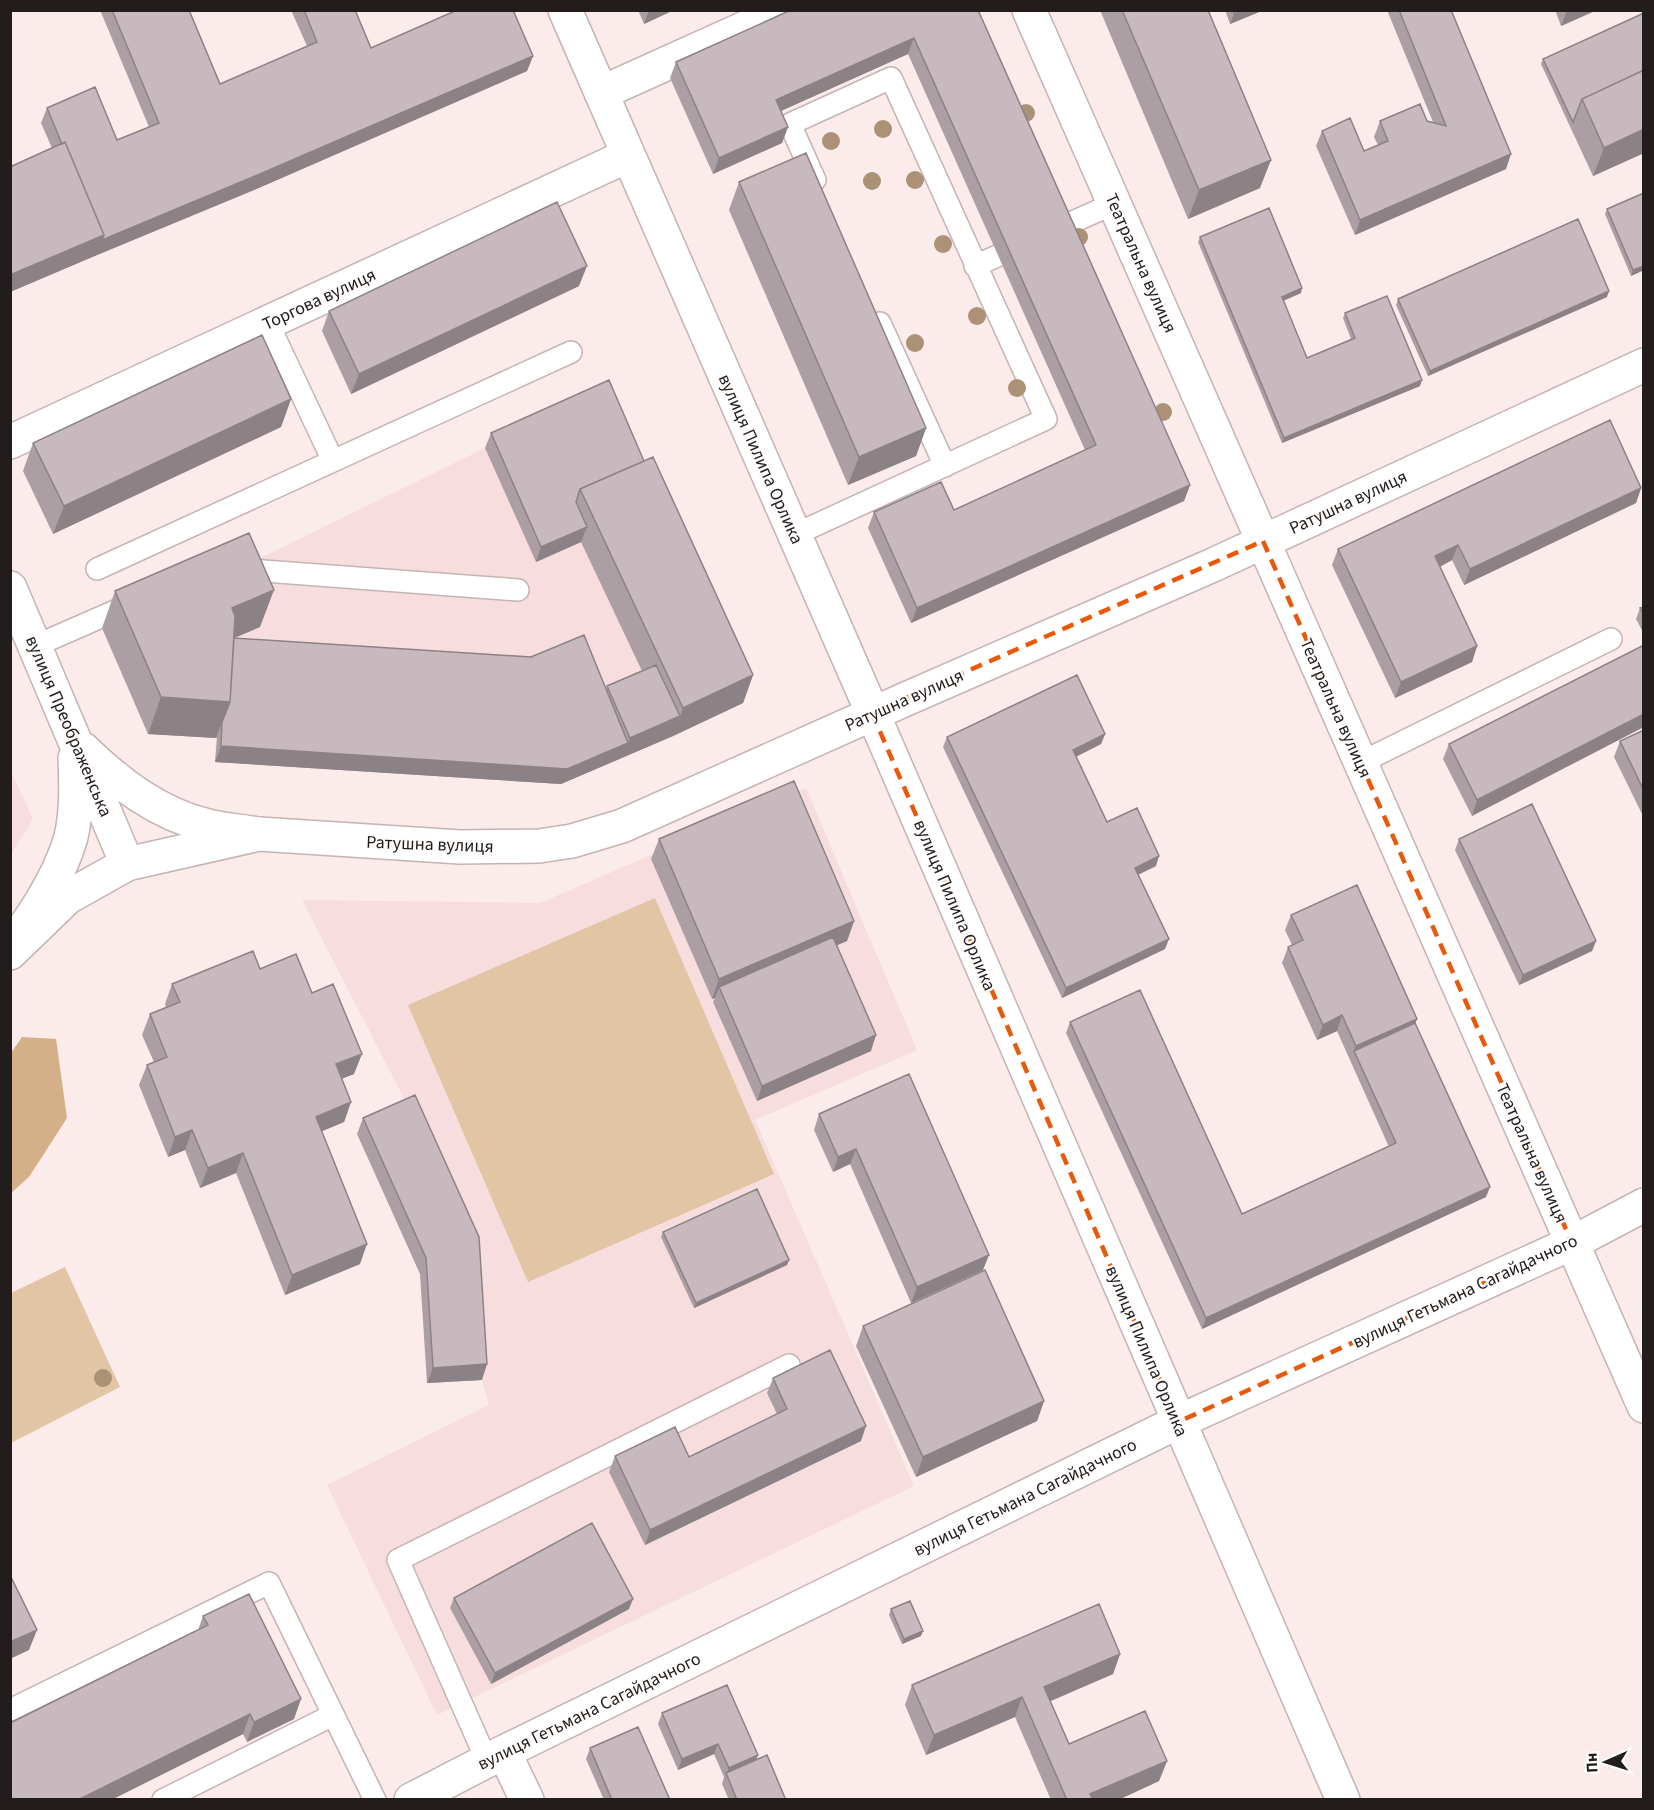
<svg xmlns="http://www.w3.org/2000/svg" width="1654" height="1810" viewBox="0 0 1654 1810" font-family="'Source Sans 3',sans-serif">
	<rect width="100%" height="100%" fill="#fbebeb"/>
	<path fill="#f7dddd" d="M603,395L743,703L673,736L561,784L215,762L216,738L148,734L102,628L236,570L485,448Z
		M10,769L33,819L11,854H10Z
		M806,788L917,1050L755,1120L914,1486L437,1715L327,1485L489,1405L482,1380L473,1252L410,1110L302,900L540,903Z"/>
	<path fill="#e1c5a4" d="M655,898L774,1174L528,1282L408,1005Z
		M65,1267L120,1387L11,1443V1293Z"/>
	<path fill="#d3b088" d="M22,1037L56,1039L67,1118L29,1177L11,1193V1053Z"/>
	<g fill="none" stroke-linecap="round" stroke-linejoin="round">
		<defs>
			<path id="service" d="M975,266L1115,203
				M268,323L333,461
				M880,323L945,466
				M794,535L1046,419L891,78L790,124L815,180
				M97,569L571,352
				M238,569L518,590
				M35,646L131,604
				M1360,763L1611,639
				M10,1710L269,1583L375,1800
				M487,1761L398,1560L789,1365
				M163,1800L333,1715"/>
			<path id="minor" d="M565,10L863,691L1343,1800
				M601,93L785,10
				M10,442L627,156
				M10,588L127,864
				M83,749C118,783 158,814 208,826C224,830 242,831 258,834
				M19,935C40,906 61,872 71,837C77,811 76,784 75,758
				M504,1752L527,1800
				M411,1800L504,1752L1178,1422L1572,1243L1644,1205"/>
			<path id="tertiary" d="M1029,10L1644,1406
				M10,953L68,897L127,864L259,834L460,847L539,846L572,841L622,826L906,699L1213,565L1644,365"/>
		</defs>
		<use href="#service" stroke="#c4b4b4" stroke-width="24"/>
		<use href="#minor" stroke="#c4b4b4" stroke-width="36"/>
		<use href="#tertiary" stroke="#c4b4b4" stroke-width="36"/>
		<use href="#service" stroke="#fff" stroke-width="21"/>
		<use href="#minor" stroke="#fff" stroke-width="33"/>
		<use href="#tertiary" stroke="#fff" stroke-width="33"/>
	</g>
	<g fill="#ab9176">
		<circle cx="1026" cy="113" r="9"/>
		<circle cx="883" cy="129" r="9"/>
		<circle cx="831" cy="141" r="9"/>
		<circle cx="915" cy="180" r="9"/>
		<circle cx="872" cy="181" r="9"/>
		<circle cx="1079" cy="237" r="9"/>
		<circle cx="943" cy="244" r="9"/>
		<circle cx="977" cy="316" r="9"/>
		<circle cx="915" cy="343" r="9"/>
		<circle cx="1017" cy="388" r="9"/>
		<circle cx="1163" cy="412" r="9"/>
		<circle cx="103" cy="1378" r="9"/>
	</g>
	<path fill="#ac9fa4" d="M100,10H189L220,84L307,46L291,10H355L371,48L533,56L527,71L254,190L97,255L10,292V164L12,166L52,148L41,123L47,108L117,140L149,127Z
		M638,10H674L644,24Z
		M978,10L1190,485L1184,501L911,623L868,528L874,512L954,510L1085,450L908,54L780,111L788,127L782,143L713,174L670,78L676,62Z
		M1100,10H1208L1260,188L1188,219Z
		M1225,10H1264L1230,24Z
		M1387,10H1451L1506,169L1355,235L1316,146L1322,131L1364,151L1378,145L1374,137L1380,121H1427L1433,122Z
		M1555,10H1597L1561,26Z
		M1543,59L1644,153L1593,176L1541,64Z
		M739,182L926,428L916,456L848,485L729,210Z
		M1644,193V270L1631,276L1605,214L1607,209Z
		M1200,237L1301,293L1283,301L1307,358L1351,339L1343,318L1345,313L1420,386L1282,443L1198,242Z
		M579,286L351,394L322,331L329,311Z
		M1607,297L1428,376L1396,305L1398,299Z
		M291,399L281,427L53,534L23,471L33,443Z
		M491,433L644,461L753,675L743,703L673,736L561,784L215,762L217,738L148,734L102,628L115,591L260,627L234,638L606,690L607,686L642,671L581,542L536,562L485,448Z
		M1641,488L1636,503L1464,585L1452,560L1440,567L1477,646L1472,662L1395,698L1332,565L1338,549Z
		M1644,607V634L1636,619L1640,608Z
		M1644,645L1472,816L1443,759L1449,744Z
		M1644,730V818L1614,757L1620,741Z
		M1105,734L1101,744L1076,757L1107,822L1156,866L1138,875L1165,949L1062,998L943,747L947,737Z
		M659,839L854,921L847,941L836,945L871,1051L757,1101L713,1002L715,998L712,999L651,859Z
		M1459,839L1596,941L1592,951L1519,985L1455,850Z
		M1291,915L1417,1019L1415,1023L1486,1197L1202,1329L1066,1033L1070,1022L1242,1214L1389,1147L1337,1031L1317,1040L1282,963L1288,947L1292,945L1285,930Z
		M260,969L312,993L354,1074L341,1079L351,1102L344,1122L322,1131L360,1264L285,1295L236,1173L200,1188L185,1150L168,1157L139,1085L147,1065L154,1062L142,1035L150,1014L166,1008L165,1004L172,984Z
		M819,1114L983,1270L911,1303L850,1164L833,1172L814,1130Z
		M363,1118L482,1380L427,1383L420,1274L357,1134Z
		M663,1232L789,1260L787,1265L694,1308L661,1237Z
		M863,1326L1044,1401L1037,1421L916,1477L856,1346Z
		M773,1378L861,1441L645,1545L609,1472L615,1456L689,1457L777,1414L767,1393Z
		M454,1598L629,1609L491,1684L450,1608Z
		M891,1609L921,1636L902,1644L889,1615Z
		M203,1616L294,1719L247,1742L243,1734L111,1800H10L198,1630Z
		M1120,1654L1113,1674L1050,1701L1069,1744L1167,1761L1159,1781L1118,1800H1051L1015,1717L926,1755L905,1705L912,1685Z
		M662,1713L756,1760L784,1800H729L722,1784L724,1777L714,1754L678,1770L658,1724Z
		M590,1748L670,1800H604L586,1759Z"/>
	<path fill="#8c8286" d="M649,10H674L644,24Z
		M1242,10H1264L1230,24L1234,14Z
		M1567,10H1597L1561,26Z
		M914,38L908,54L770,116L776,100Z
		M533,56L527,71L254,190L97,255L10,292V275L104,235Z
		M788,127L782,143L713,174L719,158Z
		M1644,129V153L1593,176L1604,148Z
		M1511,154L1506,169L1355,235L1360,220Z
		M1271,160L1260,188L1188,219L1199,190Z
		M587,266L579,286L351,394L359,374Z
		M1644,266V270L1631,276L1633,270Z
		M1302,288L1301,293L1280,302L1282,297Z
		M1609,291L1607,297L1428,376L1430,371Z
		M1422,380L1420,386L1282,443L1284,438Z
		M291,399L281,427L53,534L64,506Z
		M926,428L916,456L848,485L859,457Z
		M1190,485L1184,501L911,623L917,608Z
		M1641,488L1636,503L1464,585L1470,569Z
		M587,527L581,542L536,562L541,547Z
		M1458,545L1452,560L1429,572L1435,556Z
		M274,590L260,627L227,641L232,608Z
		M1477,646L1472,662L1395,698L1401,682Z
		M753,675L743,703L673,736L683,708Z
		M161,697L230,702L216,738L148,734Z
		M1644,714V727L1472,816L1477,800Z
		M680,716L673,736L561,784L215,762L221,746L628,743L630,738Z
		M1105,734L1101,744L1069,760L1073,750Z
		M1159,856L1156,866L1131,878L1135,868Z
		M854,921L847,941L722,995L719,987L715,998L712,999L719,979Z
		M1169,939L1165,949L1062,998L1066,988Z
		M1596,941L1592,951L1519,985L1523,975Z
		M1342,1015L1337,1031L1317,1040L1323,1025Z
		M1417,1019L1411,1034L1354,1051L1356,1046Z
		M876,1035L871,1051L757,1101L762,1086Z
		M362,1054L354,1074L328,1084L336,1064Z
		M351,1102L344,1122L308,1137L316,1117Z
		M192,1130L185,1150L168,1157L175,1137Z
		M856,1149L850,1164L833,1172L838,1157Z
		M243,1153L236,1173L200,1188L208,1168Z
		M1490,1187L1486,1197L1202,1329L1206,1318Z
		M367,1244L360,1264L285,1295L292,1275Z
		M989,1255L983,1270L911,1303L917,1287Z
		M789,1260L787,1265L694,1308L696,1303Z
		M487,1364L482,1380L427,1383L433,1368Z
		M1044,1401L1037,1421L916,1477L923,1457Z
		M866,1426L861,1441L645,1545L650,1530Z
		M633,1599L629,1609L491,1684L495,1673Z
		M37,1630L29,1650L10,1659V1642Z
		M923,1631L921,1636L902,1644L904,1639Z
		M1120,1654L1113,1674L1037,1707L1044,1687Z
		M1022,1697L1015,1717L926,1755L934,1735Z
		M301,1699L294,1719L247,1742L254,1722Z
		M250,1714L243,1734L111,1800H78Z
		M718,1744L714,1754L678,1770L682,1759Z
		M758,1755L754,1766L726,1774L729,1768Z
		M1167,1761L1159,1781L1118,1800H1089L1090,1794Z"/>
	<path fill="#c8b9bf" stroke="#8c8286" stroke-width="1.5" d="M112,10H189L220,84L317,42L304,10H355L371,48L457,10H513L533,56L260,174L102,240L104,235L65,142L62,144L47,108L95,87L117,140L159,123Z
		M791,10H978L1190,485L917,608L874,512L941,482L954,510L1096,445L914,38L776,100L788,127L719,158L676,62Z
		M1122,10H1208L1271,160L1199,190Z
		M1233,10H1242L1234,14Z
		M1399,10H1451L1511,154L1360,220L1322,131L1350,118L1364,151L1388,141L1380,121L1420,104L1427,121L1446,126Z
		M1644,13V70L1582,99L1573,122L1543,59Z
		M1644,70V129L1604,148L1582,99Z
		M65,142L104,235L10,275V164L12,166Z
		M806,153L926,428L859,457L739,182Z
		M1644,193V266L1633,270L1607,209Z
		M557,202L587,266L359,374L329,311Z
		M1269,208L1302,288L1282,297L1307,358L1355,338L1345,313L1387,296L1422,380L1284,438L1200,237Z
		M1578,219L1609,291L1430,371L1398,299Z
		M262,335L291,399L64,506L33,443Z
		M609,380L644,461L580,489L576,502L587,527L541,547L491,433Z
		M1610,420L1641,488L1470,569L1458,545L1435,556L1477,646L1401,682L1338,549Z
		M653,457L753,675L683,708L580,489Z
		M249,533L274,590L232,608L235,616L230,702L161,697L115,591Z
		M1644,607V615L1640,608Z
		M584,635L628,743L567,769L221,746L222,722L230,702L234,638L531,657Z
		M1644,645V714L1477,800L1449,744Z
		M656,665L680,716L630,738L607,686Z
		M1077,675L1105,734L1073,750L1107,822L1137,808L1159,856L1135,868L1169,939L1066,988L947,737Z
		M1644,730V791L1620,741Z
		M794,781L854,921L719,979L659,839Z
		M1532,804L1596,941L1523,975L1459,839Z
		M1357,885L1417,1019L1356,1046L1342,1015L1323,1025L1288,947L1303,940L1291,915Z
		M833,937L876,1035L762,1086L719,987Z
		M253,951L260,969L296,954L312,993L333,984L362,1054L336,1064L351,1102L316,1117L367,1244L292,1275L243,1153L208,1168L192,1130L175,1137L147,1065L167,1057L150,1014L180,1002L172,984Z
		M1140,990L1242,1214L1396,1143L1354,1051L1415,1023L1490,1187L1206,1318L1070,1022Z
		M909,1074L989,1255L917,1287L856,1149L838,1157L819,1114Z
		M415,1095L479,1237L487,1364L433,1368L426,1258L363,1118Z
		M757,1189L789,1260L696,1303L663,1232Z
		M985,1270L1044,1401L923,1457L863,1326Z
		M830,1350L866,1426L650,1530L615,1456L675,1427L689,1457L787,1409L773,1378Z
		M592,1523L633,1599L495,1673L454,1598Z
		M10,1575L37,1630L10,1642Z
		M249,1594L301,1699L254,1722L250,1714L78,1800H10V1723L208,1625L203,1616Z
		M910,1601L923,1631L904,1639L891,1609Z
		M1099,1604L1120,1654L1044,1687L1069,1744L1145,1711L1167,1761L1090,1794L1093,1800H1067L1022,1697L934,1735L912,1685Z
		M727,1685L758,1755L729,1768L718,1744L682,1759L662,1713Z
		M638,1727L670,1800H612L590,1748Z
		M767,1755L785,1798L781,1800H737L726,1773Z"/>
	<path fill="none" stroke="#e8590c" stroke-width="4.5" stroke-dasharray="12 8" stroke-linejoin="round" d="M1263,541L1572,1243L1178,1422L872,713Z"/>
	<g text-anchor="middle" stroke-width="5" stroke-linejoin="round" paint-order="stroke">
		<g font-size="18" fill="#221c1c" stroke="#fffcfc">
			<text transform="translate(1141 263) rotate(66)" y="6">Театральна вулиця</text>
			<text transform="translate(319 299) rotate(-25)" y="6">Торгова вулиця</text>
			<text transform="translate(761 459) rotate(66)" y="6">вулиця Пилипа Орлика</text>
			<text transform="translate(1348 502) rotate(-25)" y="6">Ратушна вулиця</text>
			<text transform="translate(904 700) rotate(-24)" y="6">Ратушна вулиця</text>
			<text transform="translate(1336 708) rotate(66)" y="6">Театральна вулиця</text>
			<text transform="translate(69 726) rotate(67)" y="6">вулиця Преображенська</text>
			<text transform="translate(430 844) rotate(2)" y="6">Ратушна вулиця</text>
			<text transform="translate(955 905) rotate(67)" y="6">вулиця Пилипа Орлика</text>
			<text transform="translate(1532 1153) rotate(66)" y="6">Театральна вулиця</text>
			<text transform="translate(1465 1291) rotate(-25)" y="6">вулиця Гетьмана Сагайдачного</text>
			<text transform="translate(1147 1351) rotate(67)" y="6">вулиця Пилипа Орлика</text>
			<text transform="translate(1025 1497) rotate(-26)" y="6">вулиця Гетьмана Сагайдачного</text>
			<text transform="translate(589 1711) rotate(-26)" y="6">вулиця Гетьмана Сагайдачного</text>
		</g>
	</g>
	<rect width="1654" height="1810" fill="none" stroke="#221c1c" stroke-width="24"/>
	<g transform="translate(1606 1762) rotate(267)" stroke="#fffcfc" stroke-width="4.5" paint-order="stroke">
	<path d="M0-4.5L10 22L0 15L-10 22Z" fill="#221c1c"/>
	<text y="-9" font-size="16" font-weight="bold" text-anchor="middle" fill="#221c1c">Пн</text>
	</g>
</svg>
